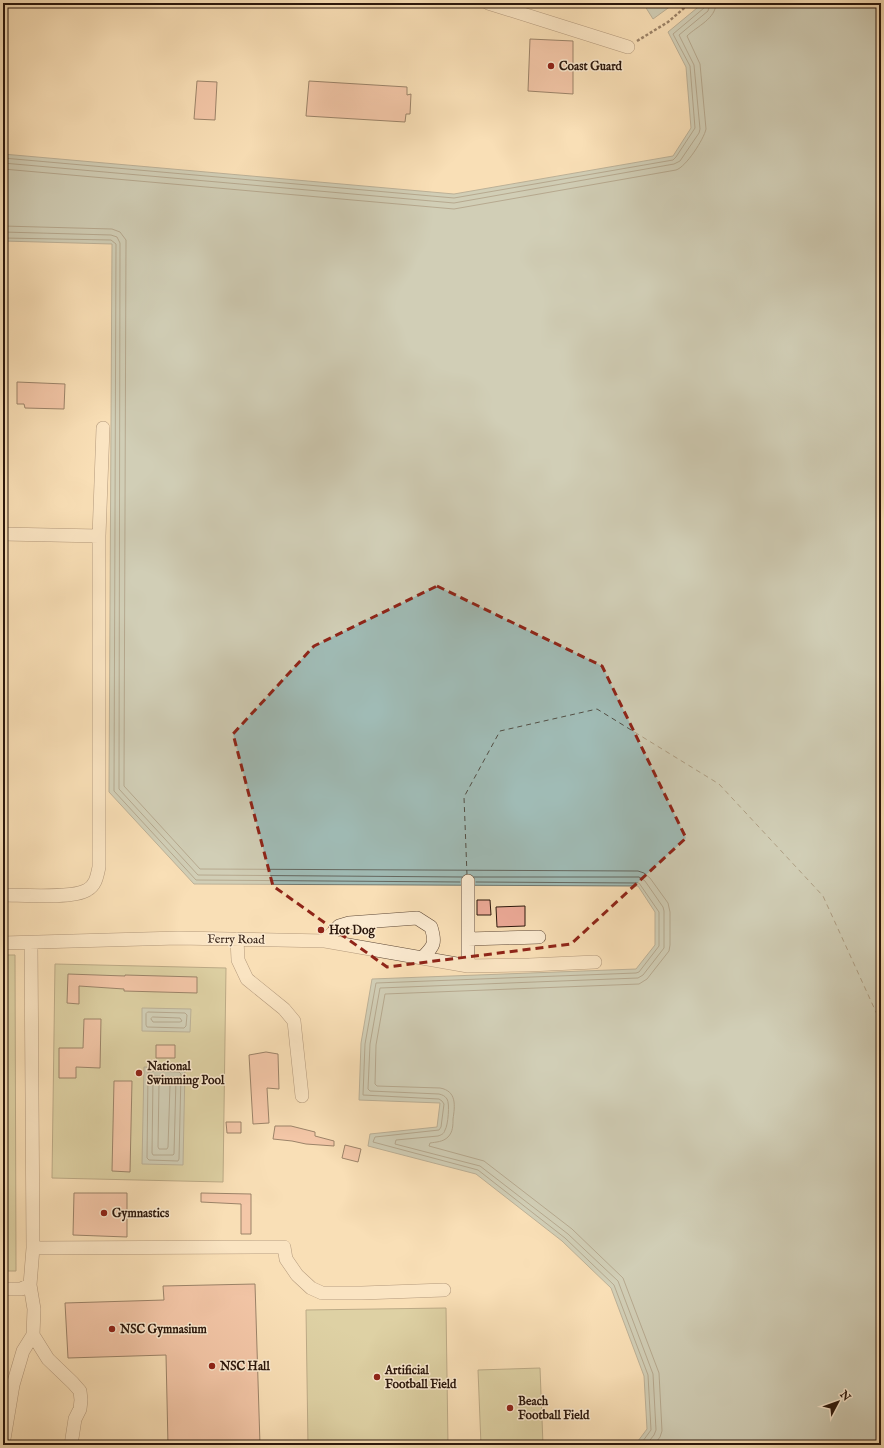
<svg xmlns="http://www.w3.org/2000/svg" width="884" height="1448" viewBox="0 0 884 1448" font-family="'IM FELL English',serif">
	<rect width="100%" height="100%" fill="#f9dfb6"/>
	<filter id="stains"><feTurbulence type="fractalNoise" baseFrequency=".005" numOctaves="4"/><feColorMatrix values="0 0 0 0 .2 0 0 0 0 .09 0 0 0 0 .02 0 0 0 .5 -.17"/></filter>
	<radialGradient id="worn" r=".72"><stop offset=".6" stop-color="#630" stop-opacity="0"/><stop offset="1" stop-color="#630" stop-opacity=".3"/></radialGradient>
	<path fill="#bcc28f" stroke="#736c4d" d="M3,955H15L16,1271H3Z
		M55,964L226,968L223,1182L52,1178Z
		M446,1308L448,1445H308L306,1310Z
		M540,1368L543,1445H481L478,1370Z"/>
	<path fill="#a0bbb5" stroke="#717971" d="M643,3H675L653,19Z
		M703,3H881V1445H635L647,1429L644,1376L611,1288L562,1241L476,1174L368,1146L370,1134L437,1127L440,1103L359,1100L361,1043L372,979L636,969L655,945V912L638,886L194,884L109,792L112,244L3,241V154L454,194L673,156L691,128L686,67L668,32Z
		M142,1008L191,1009L190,1032L142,1031Z
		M144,1067L185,1068L183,1165L142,1164Z"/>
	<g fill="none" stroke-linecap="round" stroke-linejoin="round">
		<path stroke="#656860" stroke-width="1" d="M3,158L454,198L673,160L676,157L695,128L690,66L673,34L704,8L705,3
			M3,163L454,203L674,164L680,161L699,133L700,129L694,65L679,35L708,11L710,3
			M3,169L454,209L676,170C686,167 704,139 706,129L700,64L687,36C697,26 716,19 716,3
			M3,226L112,229L120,232L126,240L124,786L200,869L638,871L644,873L650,878L668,903L670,912V945L669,951L647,979L639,984L385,994L376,1045L375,1084L377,1086L440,1088C457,1091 455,1106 453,1119C453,1125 453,1132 448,1137C443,1142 436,1142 430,1143L429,1146L484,1161L572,1229L623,1278L659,1373L662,1431L660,1437L654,1445
			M3,232L111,235L117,237L120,243L119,789L198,875L462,877
			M3,238L111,240L116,244L114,791L196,880L460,882
			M474,877H639L645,881L663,907L664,911V948L643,975L638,978L380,988L370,1044L368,1089L370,1091L439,1094C443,1095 445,1096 447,1099C450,1103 448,1126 445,1130C444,1134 441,1135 438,1136L396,1140L395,1144L480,1166L568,1234L618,1281L653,1374L656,1430L654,1435L646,1445
			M476,882L639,883L659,912V946L639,972L636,973L376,983L365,1044L363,1095L439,1099L442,1101L444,1104L441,1127L439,1130L375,1137L373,1142L478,1170L565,1238L614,1285L648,1375L651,1430L640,1445
			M148,1012L185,1013L187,1015L186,1026L184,1028L147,1027L146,1025V1014Z
			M153,1017L180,1018L182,1021L180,1022H153L151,1019Z
			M150,1071L179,1072L181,1074L179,1159L178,1161L149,1160L147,1158L148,1073Z
			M155,1076L174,1077L176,1079L174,1154L173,1155H153L152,1153L153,1078Z
			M161,1083H168L170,1085L168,1147L167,1149H159L158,1147L159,1084Z"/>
		<path stroke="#535046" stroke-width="1" stroke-dasharray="5 4" stroke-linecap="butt" d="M467,875L464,797L500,731L597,709L719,784L823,896L881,1023"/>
	</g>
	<path fill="#edaa98" stroke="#2a160b" d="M530,39L573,41V94L528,91Z
		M197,81L217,82L215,120L194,119Z
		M309,81L407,87V95L411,94L410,114H406L405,122L306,116Z
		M17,382L65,384L64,409L25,408L24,404H17Z
		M477,900H490L491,915H477Z
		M525,906V926L497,927L496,907Z
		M68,974L125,976V975L197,977V993L124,991V989L79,986V1004L67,1003Z
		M84,1019H101L100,1068L76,1067V1078H59V1048H83Z
		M156,1045H175V1058H156Z
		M266,1052L278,1054L279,1089L267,1088L269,1123L253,1124L249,1055Z
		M114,1081H132L130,1172L112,1171Z
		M226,1122H241V1133H227Z
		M275,1126H291L315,1132V1136L334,1141V1146L306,1144L292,1141L273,1139Z
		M345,1145L361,1149L358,1162L342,1158Z
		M74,1193H127V1237L73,1235Z
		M201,1193L251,1194V1234H241V1204L201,1202Z
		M255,1284L260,1445H168L166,1355L68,1358L65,1303L164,1300L163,1286Z"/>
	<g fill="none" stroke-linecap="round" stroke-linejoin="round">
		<defs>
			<path id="minor" d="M488,3L628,47
				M3,534L99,536
				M468,881V966
				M3,895C21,895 73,899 87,890C96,885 97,876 99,867V536L103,428
				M237,939L238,960L247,979L284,1009L294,1021L302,1096
				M468,939L539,937
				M325,941L339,926L349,923L417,918L431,927C436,943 434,946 423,957
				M3,943L178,938L325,941L468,966L529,965L595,962
				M33,1248L284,1247L286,1259L297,1275L311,1288L322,1293H362L444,1290
				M30,1285L34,1309L33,1335L48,1359L73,1383L80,1391L81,1400L80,1409L75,1419L71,1445
				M3,1289H21L30,1285L33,1248L31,943
				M3,1445L13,1385L23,1351L33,1335"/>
		</defs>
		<use href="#minor" stroke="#5e4836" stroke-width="14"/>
		<path stroke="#2a160b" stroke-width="2.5" stroke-dasharray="3 2" stroke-linecap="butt" d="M637,41L668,22L690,3"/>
		<use href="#minor" stroke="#fbead0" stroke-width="13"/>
	</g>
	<path d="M0 0H884V1448H0ZM437,586L602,666L686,838L571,944L387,967L273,886L233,734L314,646Z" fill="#f9dfb6" fill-opacity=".55" fill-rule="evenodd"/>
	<path fill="none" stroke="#8f2418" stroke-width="3" stroke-dasharray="8 5" stroke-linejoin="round" d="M437,586L602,666L686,838L571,944L387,967L273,886L233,734L314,646Z"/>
	<g fill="#8f2418" stroke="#fbead0" stroke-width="1.5">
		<circle cx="551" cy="66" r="4"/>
		<circle cx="321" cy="930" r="4"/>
		<circle cx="139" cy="1073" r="4"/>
		<circle cx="104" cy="1213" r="4"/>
		<circle cx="112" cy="1329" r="4"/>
		<circle cx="212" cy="1366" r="4"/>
		<circle cx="377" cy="1377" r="4"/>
		<circle cx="510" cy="1408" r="4"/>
	</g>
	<g text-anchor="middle" stroke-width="3" stroke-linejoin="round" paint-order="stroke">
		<g font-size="12" font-weight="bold" fill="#2a160b" stroke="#fbead0" text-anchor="start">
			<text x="559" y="70">Coast Guard</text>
			<text x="329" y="934">Hot Dog</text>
			<text x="147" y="1070">National<tspan x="147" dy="14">Swimming Pool</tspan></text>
			<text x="112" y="1217">Gymnastics</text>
			<text x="120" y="1333">NSC Gymnasium</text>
			<text x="220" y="1370">NSC Hall</text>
			<text x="385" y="1374">Artificial<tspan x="385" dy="14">Football Field</tspan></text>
			<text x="518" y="1405">Beach<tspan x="518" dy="14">Football Field</tspan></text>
		</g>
		<g font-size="12" fill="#2a160b" stroke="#fbead0">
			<text transform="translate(236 939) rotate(1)" y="4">Ferry Road</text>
		</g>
	</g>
	<rect width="884" height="1448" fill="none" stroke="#f9dfb6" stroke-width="16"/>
	<rect x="4" y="4" width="876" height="1440" fill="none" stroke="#2a160b" stroke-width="2"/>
	<rect x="8" y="8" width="868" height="1432" fill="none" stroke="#2a160b"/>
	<g transform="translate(838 1402) rotate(49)" stroke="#fbead0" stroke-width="3" paint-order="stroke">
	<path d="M0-3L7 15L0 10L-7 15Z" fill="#2a160b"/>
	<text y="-6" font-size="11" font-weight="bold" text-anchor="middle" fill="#2a160b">N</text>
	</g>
	<rect width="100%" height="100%" filter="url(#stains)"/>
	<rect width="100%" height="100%" fill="url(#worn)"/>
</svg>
